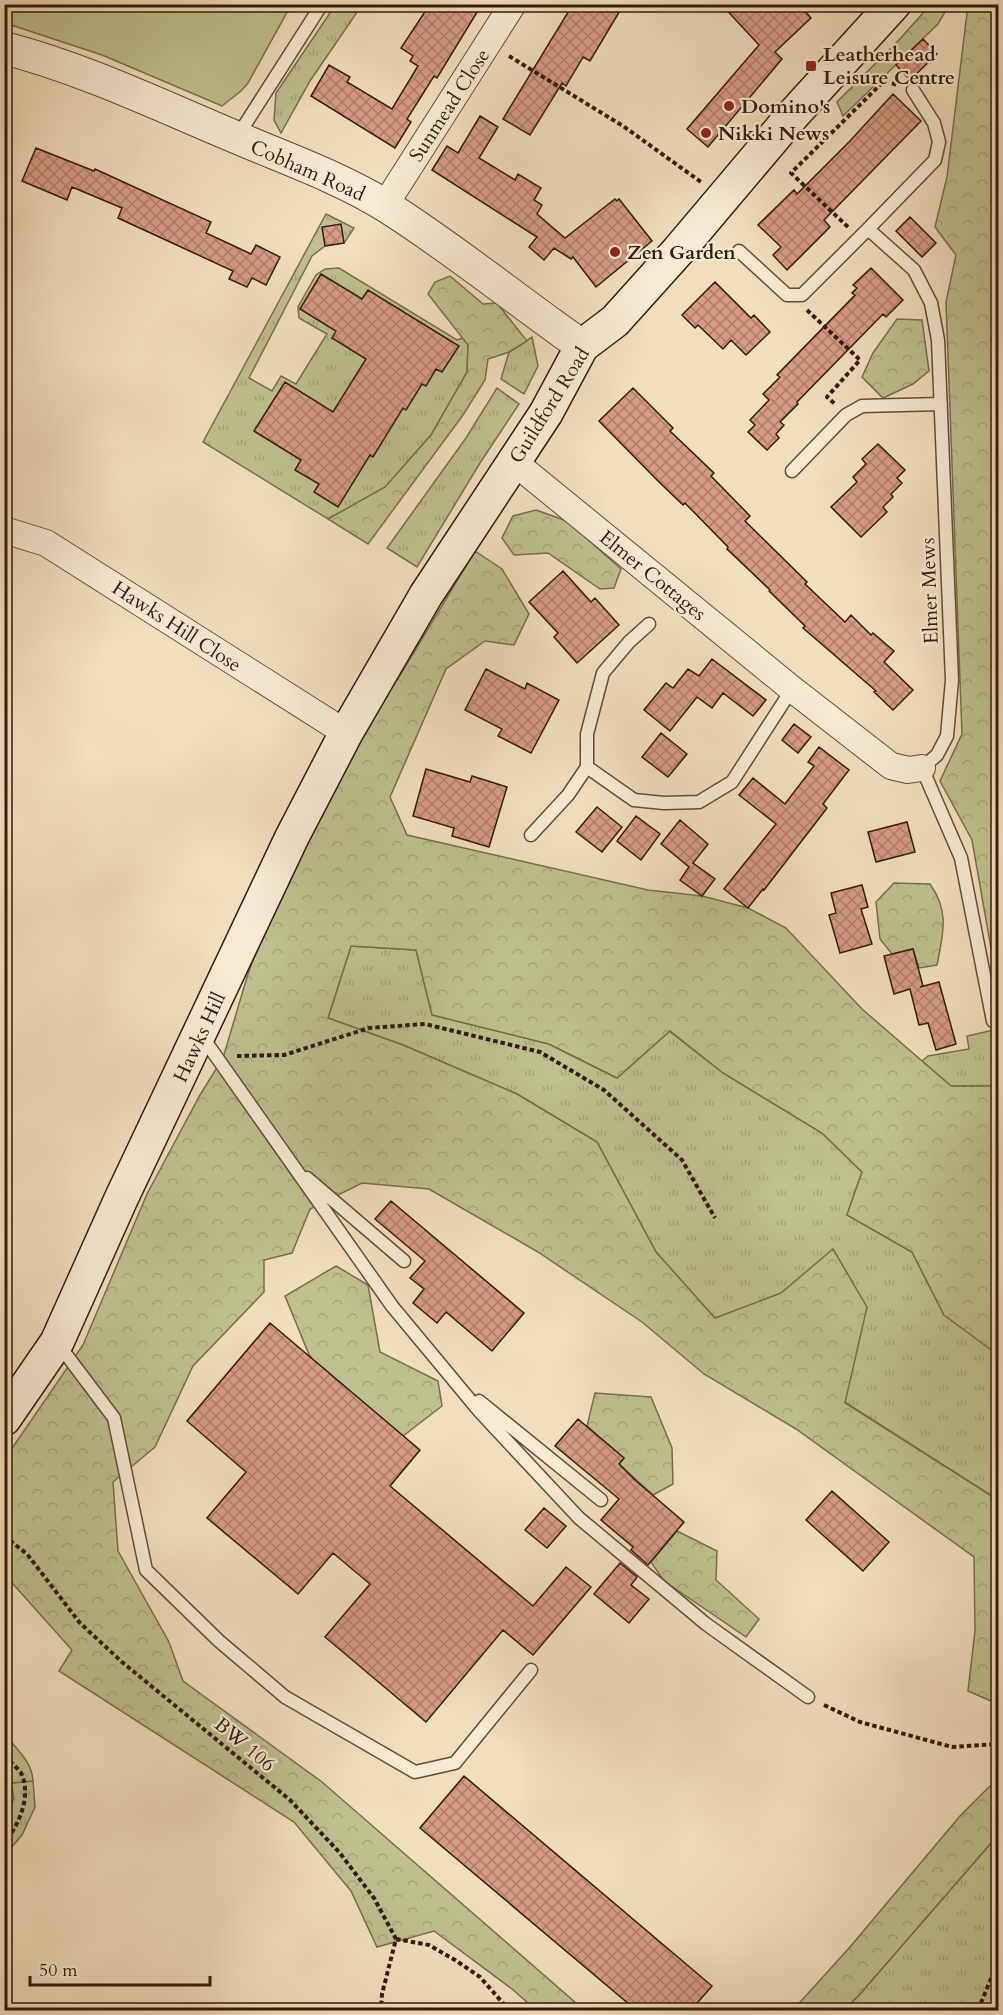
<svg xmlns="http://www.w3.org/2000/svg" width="1003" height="2015" viewBox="0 0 1003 2015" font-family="Cardo,serif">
	<defs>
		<pattern id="grass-tufts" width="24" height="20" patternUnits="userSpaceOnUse" patternTransform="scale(1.5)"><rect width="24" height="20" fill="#bec08f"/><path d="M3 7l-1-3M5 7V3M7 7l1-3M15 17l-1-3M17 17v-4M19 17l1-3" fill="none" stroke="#a4a47a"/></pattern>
		<pattern id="forest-crowns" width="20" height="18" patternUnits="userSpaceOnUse" patternTransform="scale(1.5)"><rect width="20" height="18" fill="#bec08f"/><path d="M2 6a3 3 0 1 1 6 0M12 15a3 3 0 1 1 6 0" fill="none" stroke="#a4a47a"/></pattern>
		<pattern id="building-cross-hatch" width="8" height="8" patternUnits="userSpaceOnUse" patternTransform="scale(1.5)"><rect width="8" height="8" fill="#d69b86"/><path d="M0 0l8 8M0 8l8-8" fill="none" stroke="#ae7e6c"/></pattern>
	</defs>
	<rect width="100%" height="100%" fill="#f1debf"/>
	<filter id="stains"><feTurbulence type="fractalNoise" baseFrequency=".00333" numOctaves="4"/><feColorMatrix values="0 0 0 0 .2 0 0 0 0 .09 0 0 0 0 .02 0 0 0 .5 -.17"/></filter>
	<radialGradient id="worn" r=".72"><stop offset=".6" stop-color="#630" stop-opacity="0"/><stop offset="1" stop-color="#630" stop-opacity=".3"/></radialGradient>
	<path fill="url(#grass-tufts)" stroke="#786e4e" stroke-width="1.5" d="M336,4L362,5L310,81L281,133L274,120L276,93Z
		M326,214L354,228L344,243L325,246L312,256L249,378L272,391L281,376L296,384L327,334L299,318L298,307L316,275L325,269L339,268L457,340L463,338L468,345L467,372L431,435L385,488L328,519L203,442Z
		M532,337L538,366L524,394L501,379L509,352Z
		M497,388L519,404L480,463L417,567L387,548L466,438Z
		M351,946L416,950L432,1015L549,1044L617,1078L669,1031L723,1073L822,1133L862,1172L847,1215L912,1252L944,1315L998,1308V1500L715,1319L656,1252L597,1142L517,1094L403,1045L328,1018Z
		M998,1029V1080L991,1086H951L922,1061L928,1056L969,1049L967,1036Z
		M33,1781L35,1807L22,1835L5,1855V1824L14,1798L11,1783Z
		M998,1835V2010H844L860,1994Z"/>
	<path fill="url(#forest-crowns)" stroke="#786e4e" stroke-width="1.5" d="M930,5H949L938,24L843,116L837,102L899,40Z
		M968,5H998V185L995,260L993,403L995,558L998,629V988L972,840L940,781L962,734L946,302L956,255L935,227L947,177Z
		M450,276L483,304L497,303L527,341L509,352L488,359L485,380L463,415L368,544L328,519L385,487L431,435L467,372L468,345L428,294L435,282Z
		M897,319L922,320L929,371L913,384L883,398L862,377L873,353Z
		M536,510L567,521L621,569L614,588L600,589L548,553L514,555L502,538L513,516Z
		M475,551L502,569L529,614L514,645L485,641L446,669L390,797L407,835L648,890L702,896L748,908L786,928L862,1009L951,1086H991L998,1080V1355L944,1315L912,1252L847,1215L862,1172L822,1133L723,1073L670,1031L617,1078L549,1044L432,1015L416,950L351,946L328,1018L403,1045L517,1094L597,1142L656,1252L715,1318L781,1293L833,1249L867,1307L845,1403L998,1500V1704L968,1691L975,1631L974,1557L796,1429L704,1374L642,1322L538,1252L429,1189L362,1183L310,1209L292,1253L264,1260V1292L193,1366L155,1447L113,1482L118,1551L169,1642L183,1681L322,1782L584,2010H536L512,1989L434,1931L377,1947L351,1891L294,1822L59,1671L72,1650L5,1575L4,1460L83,1345L147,1194L200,1095L223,1058L247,977L289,857L336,770L399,677Z
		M894,883L930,884C950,912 943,934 937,965L919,968L913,949L892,954L880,939L876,902Z
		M336,1266L368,1285L380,1352L438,1381L442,1406L403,1436L310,1357L285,1296Z
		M595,1393L651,1397L672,1448L673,1484L653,1495L619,1464L624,1458L587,1426Z
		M677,1531L717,1551L716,1580L759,1619L746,1637L664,1581L651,1562Z
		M5,1735C17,1749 32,1762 33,1781L11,1783L5,1776Z
		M998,1778V1835L860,1994L844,2010H793L850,1947L960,1816Z"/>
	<path fill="#bec08f" stroke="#786e4e" stroke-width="1.5" d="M5,4H291V5L248,83L241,91L222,106L102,55L5,23Z"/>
	<path fill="url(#building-cross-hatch)" stroke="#321b0e" stroke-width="1.5" d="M430,4H482L437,78L434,76L407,119L411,122L395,148L311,96L329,65L350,77L347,82L392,109L418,66L410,61L413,56L401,48Z
		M573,4H624L590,61L583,57L566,86L562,83L530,135L503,119Z
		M721,4H798L811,18L775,52L782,59L708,147L687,129L759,45Z
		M923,39L937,54L910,80L896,65Z
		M893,94L921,121L824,220L830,227L787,270L773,255L781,247L758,225L794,190L797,194L849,142Z
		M480,116L498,127L479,158L515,180L518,174L541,188L534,200L542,205L537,214L565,238L615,199L617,201L619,199L652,241L596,287L573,257L571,259L554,248L544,260L529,247L537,237L432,170L447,146L458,153Z
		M36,148L94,171L95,169L211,222L206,233L251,254L256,245L280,257L266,285L252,278L247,287L229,279L233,271L118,218L122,208L72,187L67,200L22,181Z
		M910,217L936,243L922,257L896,231Z
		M341,224L344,243L325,246L322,227Z
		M871,268L903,300L886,317L883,314L797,402L798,404L780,422L784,425L776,434L779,438L767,450L748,432L755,425L750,420L769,400L763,394L780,377L777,375L855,295L852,293L857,288L853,285Z
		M321,274L362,299L368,290L459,346L442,372L436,369L426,386L422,384L406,410L403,408L373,457L370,455L338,507L314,492L319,484L295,470L301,460L254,431L285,382L333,412L366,359L332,338L336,331L300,309Z
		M715,282L751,318L754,315L770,332L746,355L731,340L723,349L698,325L695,328L682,315Z
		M633,388L673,428L670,431L714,473L711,476L750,516L745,521L807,582L805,584L845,622L851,615L871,635L873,633L894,651L884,662L913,690L893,710L874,692L876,691L803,628L805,626L769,591L770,590L727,549L728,547L685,503L683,505L658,481L599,421Z
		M878,444L905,470L897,478L902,483L891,494L893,497L883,507L887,512L861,537L831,507L857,482L853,477L866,464L862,459Z
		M563,571L591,602L595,598L619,625L577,663L554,637L558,633L529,602Z
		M712,659L766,700L753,716L723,693L712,708L697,697L670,731L644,710L666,683L673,688L688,669L699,676Z
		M486,669L525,689L527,683L559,700L531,753L498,736L502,729L465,710Z
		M794,724L811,737L798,753L782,740Z
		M661,733L687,754L668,777L642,757Z
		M819,747L849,770L823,804L827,808L764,890L763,889L748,908L724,889L776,824L739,795L753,778L785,804L814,766L808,762Z
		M426,769L470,782L472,776L507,787L489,847L452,836L454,828L413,816Z
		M597,807L622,827L602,852L576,832Z
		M636,816L660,834L641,860L617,841Z
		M680,820L708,844L693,863L715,879L702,896L680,880L689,867L661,844Z
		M907,822L915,852L876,862L868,832Z
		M862,885L868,907L861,909L872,944L840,953L829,915L836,913L831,893Z
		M913,949L923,986L920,987L939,982L956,1044L936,1050L928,1023L919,1025L910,989L894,994L884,956Z
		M391,1201L524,1313L492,1351L446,1312L437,1323L413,1303L424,1289L410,1278L425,1261L375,1219Z
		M270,1323L420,1450L390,1486L533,1606L566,1567L591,1587L533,1655L503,1630L426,1722L325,1637L370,1584L333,1553L298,1594L207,1518L246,1472L187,1421Z
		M578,1419L624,1458L619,1464L635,1480L684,1522L648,1565L631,1550L633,1547L601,1520L619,1499L555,1446Z
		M832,1491L889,1542L863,1571L806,1520Z
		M544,1508L566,1526L547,1548L525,1530Z
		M620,1563L637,1577L631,1585L649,1599L629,1623L594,1594Z
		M464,1776L712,1986L691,2010H636L420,1828Z"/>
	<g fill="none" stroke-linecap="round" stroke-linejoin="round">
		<defs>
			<path id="service" d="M237,137L322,4
				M868,229L935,160L939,142L934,123L913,90
				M739,251L787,295H802L868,229L914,270L931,303L938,340L952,680L947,736L937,755L922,768L961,858L993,1021
				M792,471L846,415L862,406L941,404
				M587,767L634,800L664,803L699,802L732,782L792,689
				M531,835L568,795L587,767V734L603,673L629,642L649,624
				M201,1035L392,1306L480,1412L579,1518L706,1624L808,1697
				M307,1178L404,1261
				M59,1345L114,1418L146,1570L219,1641L285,1697L415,1772L455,1763L531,1670
				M479,1401L601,1500"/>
			<path id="minor" d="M385,205L513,4
				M514,462L792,689L891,766L908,770L922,768
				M4,530L46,543L346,733"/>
			<path id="tertiary" d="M4,48C85,69 161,106 238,138C287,159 341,178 386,206C454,249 516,300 582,346"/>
			<path id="secondary" d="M4,1419L57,1342L121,1199L292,837L346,733L426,595L546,413L582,346L615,321L678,251L792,116L894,4"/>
		</defs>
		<use href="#service" stroke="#624c3a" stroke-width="15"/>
		<use href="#minor" stroke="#624c3a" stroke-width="28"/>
		<use href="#tertiary" stroke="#624c3a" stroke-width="34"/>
		<use href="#secondary" stroke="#321b0e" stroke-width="36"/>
		<path stroke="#321b0e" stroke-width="4" stroke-dasharray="4.5 3" stroke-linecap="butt" d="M509,56L623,126L701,182
			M848,227L791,173L884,81L898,85
			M807,310L860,360L827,397L835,404
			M237,1056L284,1055L369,1028L425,1024L540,1052L604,1090L682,1160L715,1218
			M4,1536L27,1554L80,1623L122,1662L290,1800L339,1852L374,1898L396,1939L382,1994L381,2010
			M824,1705L860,1722L952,1747L998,1744
			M4,1756C9,1761 17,1767 21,1773C32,1795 19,1826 4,1843
			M396,1939L429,1945L455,1960L480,1977L509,2010
			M438,2010L446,2006L470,2010
			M978,2010L998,1962"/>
		<use href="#service" stroke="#f6ead5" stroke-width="12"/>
		<use href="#minor" stroke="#f6ead5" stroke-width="26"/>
		<use href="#tertiary" stroke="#f6ead5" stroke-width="32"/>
		<use href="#secondary" stroke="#f6ead5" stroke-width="33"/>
	</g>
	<g fill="#8f2418" stroke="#f6ead5" stroke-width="2">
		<rect x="805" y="60" width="12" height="12" rx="3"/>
		<circle cx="729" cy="106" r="6"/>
		<circle cx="706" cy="133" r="6"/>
		<circle cx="615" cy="252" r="6"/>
	</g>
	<g text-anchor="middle" stroke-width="4.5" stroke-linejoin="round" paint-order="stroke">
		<g font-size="20" font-weight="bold" fill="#321b0e" stroke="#f6ead5" text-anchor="start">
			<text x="823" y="61">Leatherhead<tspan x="823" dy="23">Leisure Centre</tspan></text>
			<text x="741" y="113">Domino's</text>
			<text x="718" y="140">Nikki News</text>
			<text x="627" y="259">Zen Garden</text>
		</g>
		<g font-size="20" fill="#321b0e" stroke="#f6ead5">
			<text transform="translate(449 105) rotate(-57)" y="7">Sunmead Close</text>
			<text transform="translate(308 170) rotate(24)" y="7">Cobham Road</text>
			<text transform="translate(549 405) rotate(-58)" y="7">Guildford Road</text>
			<text transform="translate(653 575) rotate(39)" y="7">Elmer Cottages</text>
			<text transform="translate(929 591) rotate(-92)" y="7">Elmer Mews</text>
			<text transform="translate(177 626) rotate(33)" y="7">Hawks Hill Close</text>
			<text transform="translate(199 1037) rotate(-65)" y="7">Hawks Hill</text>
			<text transform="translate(245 1744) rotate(40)" y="7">BW 106</text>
		</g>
	</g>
	<rect width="1003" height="2015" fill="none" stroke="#f1debf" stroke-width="24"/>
	<rect x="6" y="6" width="991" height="2003" fill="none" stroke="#321b0e" stroke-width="3"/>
	<rect x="12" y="12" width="979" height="1991" fill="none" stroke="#321b0e" stroke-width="1.5"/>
	<path d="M30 1976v9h180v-9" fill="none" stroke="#321b0e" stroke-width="3"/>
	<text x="39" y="1976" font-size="18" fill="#321b0e" stroke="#f6ead5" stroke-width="4.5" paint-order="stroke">50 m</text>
	<rect width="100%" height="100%" filter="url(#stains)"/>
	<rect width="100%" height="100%" fill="url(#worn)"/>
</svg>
